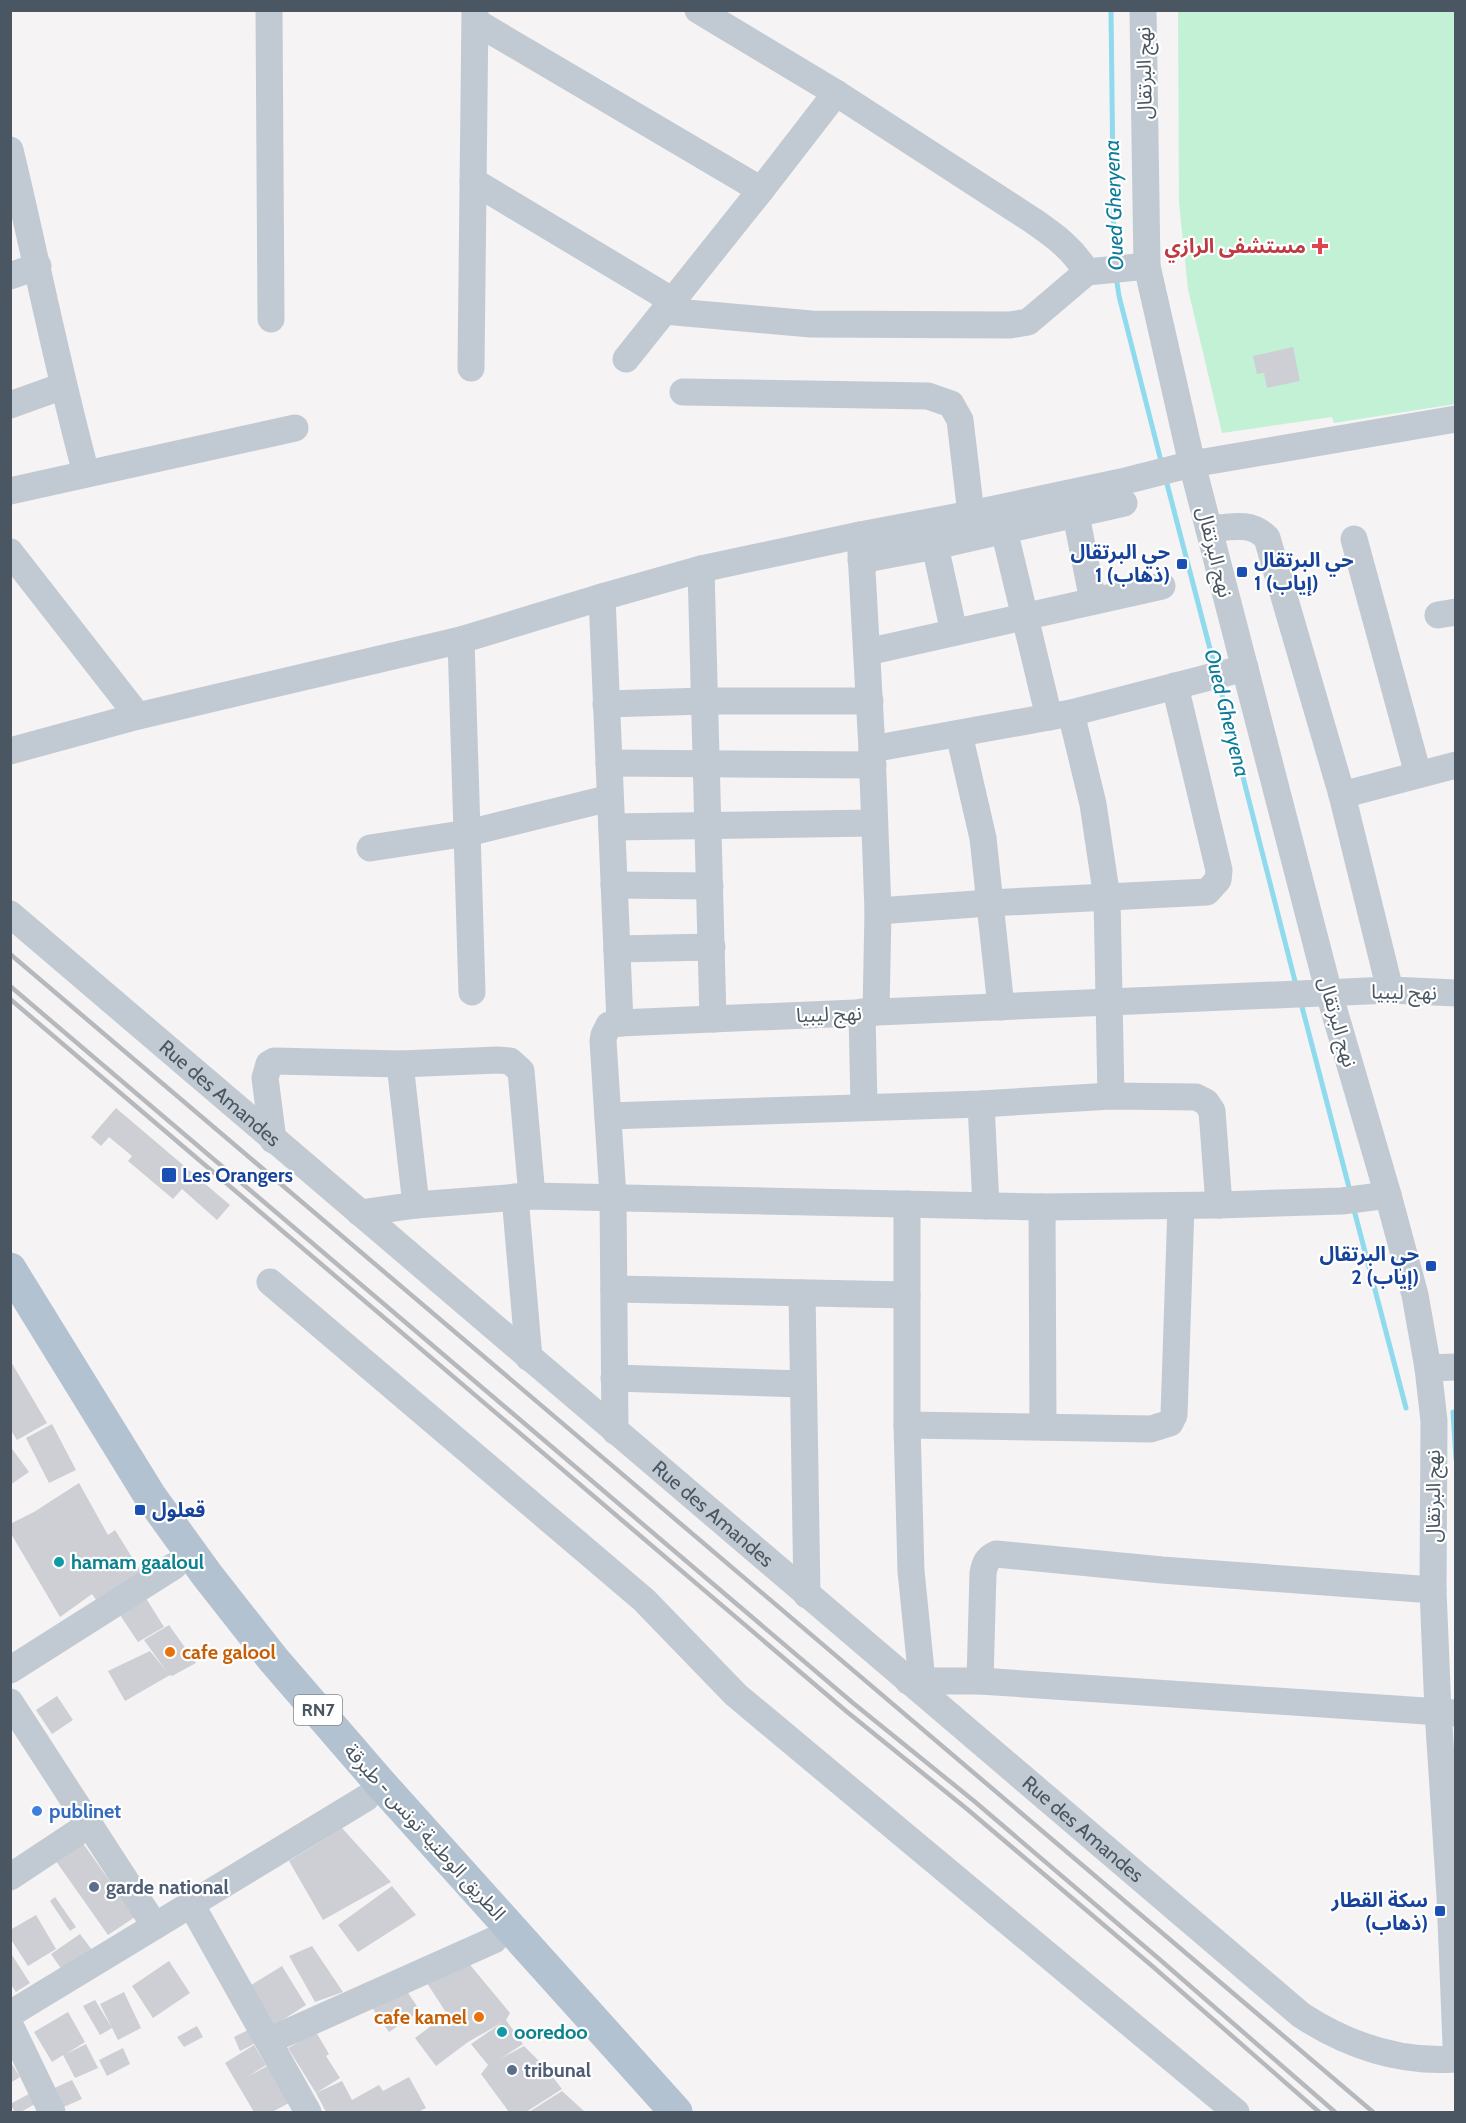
<svg xmlns="http://www.w3.org/2000/svg" width="1466" height="2123" viewBox="0 0 1466 2123" font-family="Cabin,'Noto Sans Arabic',sans-serif">
	<rect width="100%" height="100%" fill="#f5f3f3"/>
	<path fill="#c3f1d5" d="M1178,11H1455V404L1334,423L1332,417L1222,433L1188,289L1179,203Z"/>
	<g fill="none" stroke-linecap="round" stroke-linejoin="round">
		<path stroke="#90daee" stroke-width="5" d="M1111,10L1114,261
			M1116,276L1119,296L1162,465
			M1166,480L1215,668
			M1219,683L1296,985
			M1301,1003L1350,1191
			M1353,1206L1406,1408
			M1453,1412L1456,1459"/>
	</g>
	<path fill="#cdcfd5" d="M1293,347L1300,381L1267,388L1264,373L1257,374L1253,356Z
		M116,1108L230,1205L217,1220L182,1189L173,1199L128,1161L132,1156L109,1137L101,1146L91,1137Z
		M10,1360L47,1423L17,1440L10,1429Z
		M52,1424L76,1470L49,1483L26,1438Z
		M10,1446L29,1472L10,1485Z
		M79,1483L108,1535L115,1530L143,1575L99,1604L92,1594L60,1617L10,1532V1524L34,1512Z
		M144,1595L164,1627L138,1642L118,1612Z
		M169,1625L196,1663L172,1676L170,1675L125,1701L108,1671L150,1651L167,1672L144,1640Z
		M57,1696L73,1720L52,1734L36,1710Z
		M342,1828L391,1882L323,1920L289,1861Z
		M80,1839L135,1917L108,1935L53,1857Z
		M392,1886L416,1915L358,1952L338,1925Z
		M55,1897L76,1927L70,1931L50,1901Z
		M36,1915L56,1949L28,1966L10,1938V1930Z
		M80,1934L92,1950L62,1970L51,1954Z
		M312,1946L343,1992L315,2002L289,1956Z
		M10,1952L30,1983L16,1992L10,1983Z
		M466,1960L510,2013L506,2020L523,2044L500,2059L524,2046L545,2067L562,2089L526,2112H509L481,2074L488,2065L471,2044L503,2022L468,2042L436,2066L415,2038L447,2014L425,1980Z
		M169,1961L190,1993L153,2018L132,1986Z
		M282,1966L306,2005L273,2026L248,1987Z
		M403,1985L420,2011L389,2032L371,2006Z
		M124,1992L141,2028L118,2040L100,2004Z
		M95,2000L112,2028L100,2035L83,2006Z
		M68,2012L85,2042L66,2054L86,2044L98,2068L75,2078L63,2055L52,2062L34,2032Z
		M197,2026L203,2037L184,2047L177,2037Z
		M250,2029L256,2043L240,2051L234,2037Z
		M316,2032L329,2054L326,2056L340,2078L316,2093L288,2048Z
		M254,2045L266,2065L247,2077L267,2066L289,2103L272,2112H254L225,2063Z
		M123,2048L130,2064L107,2076L99,2060Z
		M10,2061L20,2077L10,2083Z
		M409,2077L426,2108L418,2112H326L316,2093L342,2081L352,2100L379,2085L383,2091Z
		M72,2080L82,2099L59,2109L50,2090Z
		M562,2091L585,2112H529Z
		M29,2094L35,2104L21,2112H15L10,2104Z"/>
	<g fill="none" stroke-linecap="round" stroke-linejoin="round">
		<g stroke="#c1cad2" stroke-width="27">
			<path d="M269,10L271,319"/>
			<path d="M698,10L836,93L1032,220C1055,236 1071,247 1087,272"/>
			<path d="M1143,10L1147,266L1192,464L1329,993L1388,1195L1415,1295L1428,1368L1434,1421L1433,1590L1438,1711L1450,1896L1456,2044"/>
			<path d="M476,22L761,190"/>
			<path d="M10,150C36,258 57,366 86,473"/>
			<path d="M473,181L673,301"/>
			<path d="M10,276L38,266"/>
			<path d="M664,311L811,324L1010,325L1028,322L1087,272L1147,266"/>
			<path d="M626,359L761,190L836,93"/>
			<path d="M471,368L475,10"/>
			<path d="M683,392L928,396L951,404L960,420L971,514"/>
			<path d="M10,405L63,386"/>
			<path d="M10,491L295,428"/>
			<path d="M1076,515L1093,601"/>
			<path d="M1209,529C1230,527 1251,521 1267,538L1342,795L1390,990"/>
			<path d="M1004,530L1049,717"/>
			<path d="M860,535L872,749L878,911L876,1012"/>
			<path d="M1354,539L1418,774"/>
			<path d="M935,546L954,632"/>
			<path d="M10,552L138,716"/>
			<path d="M861,560L935,546L1124,503"/>
			<path d="M701,569L713,1019"/>
			<path d="M602,597L620,1023"/>
			<path d="M1438,615L1456,612"/>
			<path d="M461,640L472,992"/>
			<path d="M867,652L1162,586"/>
			<path d="M606,704L705,701H870"/>
			<path d="M1071,713L1093,804L1107,898L1111,1096"/>
			<path d="M959,734L983,838L1001,1007"/>
			<path d="M872,749L1071,713L1245,668"/>
			<path d="M10,751L138,716L461,640L602,597L701,569L860,535L971,514L1121,482L1192,464L1456,419"/>
			<path d="M609,763L873,765"/>
			<path d="M1342,795L1456,765"/>
			<path d="M612,827L874,823"/>
			<path d="M370,848L468,833L610,798"/>
			<path d="M614,885L710,886"/>
			<path d="M878,911L989,903L1207,892L1218,880L1219,870L1175,686"/>
			<path id="s1" d="M10,914L1301,2015C1347,2045 1399,2063 1456,2059"/>
			<path d="M617,949L712,947"/>
			<path d="M862,1012L864,1107"/>
			<path d="M400,1064L416,1205"/>
			<path d="M981,1104L986,1206"/>
			<path d="M608,1116L981,1104L1111,1096L1196,1097L1206,1102L1212,1111L1219,1205"/>
			<path d="M273,1140L265,1078L269,1064L274,1061L400,1064L498,1060L510,1061L521,1071L532,1196"/>
			<path d="M515,1197L529,1358"/>
			<path d="M907,1204V1425L911,1571L922,1681"/>
			<path d="M1042,1207L1043,1427"/>
			<path d="M360,1213L416,1205L532,1196L1042,1207L1219,1205L1342,1201L1388,1195"/>
			<path d="M270,1282L644,1600L736,1695L1236,2112"/>
			<path d="M614,1289L907,1295"/>
			<path d="M802,1293L807,1595"/>
			<path d="M1428,1368L1456,1367"/>
			<path d="M614,1378L803,1384"/>
			<path d="M907,1425L1151,1429L1170,1423L1174,1415L1181,1206"/>
			<path d="M615,1431L613,1197L603,1041L604,1035L609,1025L620,1023L1390,990L1456,993"/>
			<path d="M10,1670L174,1566"/>
			<path d="M908,1681H980L1455,1713"/>
			<path d="M980,1681L983,1573C985,1563 987,1558 996,1554L1162,1570L1433,1590"/>
			<path d="M10,1702L155,1926"/>
			<path d="M10,1877L90,1824"/>
			<path d="M191,1904L308,2112"/>
			<path d="M10,2014L366,1798"/>
			<path d="M10,2025L52,2112"/>
			<path d="M268,2041L494,1940"/>
		</g>
		<path stroke="#b3c2d1" stroke-width="33" d="M10,1269L150,1496L207,1575L273,1659L381,1784L676,2112"/>
		<path stroke="#b5b8bd" stroke-width="4.5" d="M10,954L1373,2112
			M10,986L853,1703L974,1801L1158,1958L1335,2112
			M10,999L846,1711L967,1809L1151,1965L1319,2112"/>
	</g>
	<path fill="#e0444e" stroke="#fff" stroke-width="2" d="M1317 237h6v6h6v6h-6v6h-6v-6h-6v-6h6z"/>
	<g fill="#1a4fb4" stroke="#fff" stroke-width="2">
		<rect x="1176" y="558" width="12" height="12" rx="3"/>
		<rect x="1236" y="566" width="12" height="12" rx="3"/>
		<rect x="161" y="1167" width="16" height="16" rx="3"/>
		<rect x="1425" y="1260" width="12" height="12" rx="3"/>
		<rect x="134" y="1504" width="12" height="12" rx="3"/>
		<rect x="1434" y="1905" width="12" height="12" rx="3"/>
	</g>
	<g fill="#0f9aa8" stroke="#fff" stroke-width="2">
		<circle cx="59" cy="1562" r="6"/>
		<circle cx="502" cy="2032" r="6"/>
	</g>
	<g fill="#e8710a" stroke="#fff" stroke-width="2">
		<circle cx="170" cy="1652" r="6"/>
		<circle cx="479" cy="2017" r="6"/>
	</g>
	<circle fill="#3f7fe0" stroke="#fff" stroke-width="2" cx="37" cy="1811" r="6"/>
	<g fill="#5c6f8a" stroke="#fff" stroke-width="2">
		<circle cx="94" cy="1887" r="6"/>
		<circle cx="512" cy="2070" r="6"/>
	</g>
	<g text-anchor="middle" stroke-width="4.5" stroke-linejoin="round" paint-order="stroke">
		<rect fill="#fff" stroke="#808990" stroke-width="1.5" x="294" y="1695" width="48" height="30" rx="4.5"/>
		<g font-size="18" font-weight="bold" fill="#4a5661">
			<text x="318" y="1716">RN7</text>
		</g>
		<g font-size="20" fill="#4a5661" stroke="#fff">
			<text transform="translate(1144 73) rotate(-91)" y="7">نهج البرتقال</text>
			<text transform="translate(1215 552) rotate(76)" y="7">نهج البرتقال</text>
			<text transform="translate(1404 992) rotate(1)" y="7">نهج ليبيا</text>
			<text transform="translate(829 1014) rotate(-2)" y="7">نهج ليبيا</text>
			<text transform="translate(1338 1022) rotate(74)" y="7">نهج البرتقال</text>
			<text dy="7" stroke="none"><textPath href="#s1" startOffset="276">Rue des Amandes</textPath></text>
			<text transform="translate(1433 1496) rotate(-90)" y="7">نهج البرتقال</text>
			<text dy="7" stroke="none"><textPath href="#s1" startOffset="924">Rue des Amandes</textPath></text>
			<text dy="7" stroke="none"><textPath href="#s1" startOffset="1410">Rue des Amandes</textPath></text>
			<text transform="translate(425 1832) rotate(48)" y="7">الطريق الوطنية تونس - طبرقة</text>
		</g>
		<g font-size="20" font-weight="bold" fill="#be3a42" stroke="#fff" text-anchor="end">
			<text x="1306" y="253">مستشفى الرازي</text>
		</g>
		<g font-size="20" font-weight="bold" fill="#164399" stroke="#fff" text-anchor="end">
			<text x="1170" y="559">حي البرتقال<tspan x="1170" dy="23">1 (ذهاب)</tspan></text>
			<text x="1254" y="567" text-anchor="start">حي البرتقال<tspan x="1254" dy="23">1 (إياب)</tspan></text>
			<text x="182" y="1182" text-anchor="start">Les Orangers</text>
			<text x="1419" y="1261">حي البرتقال<tspan x="1419" dy="23">2 (إياب)</tspan></text>
			<text x="152" y="1517" text-anchor="start">قعلول</text>
			<text x="1428" y="1907">سكة القطار<tspan x="1428" dy="23">(ذهاب)</tspan></text>
		</g>
		<g font-size="20" font-weight="bold" fill="#0d838f" stroke="#fff" text-anchor="start">
			<text x="71" y="1569">hamam gaaloul</text>
			<text x="514" y="2039">ooredoo</text>
		</g>
		<g font-size="20" font-weight="bold" fill="#c56008" stroke="#fff" text-anchor="start">
			<text x="182" y="1659">cafe galool</text>
			<text x="467" y="2024" text-anchor="end">cafe kamel</text>
		</g>
		<g font-size="20" font-weight="bold" fill="#366cbe" stroke="#fff" text-anchor="start">
			<text x="49" y="1818">publinet</text>
		</g>
		<g font-size="20" font-weight="bold" fill="#4e5e75" stroke="#fff" text-anchor="start">
			<text x="106" y="1894">garde national</text>
			<text x="524" y="2077">tribunal</text>
		</g>
		<g font-size="21" font-style="italic" fill="#0c7c9b" stroke="#fff">
			<text transform="translate(1114 205) rotate(-92)" y="7">Oued Gheryena</text>
			<text transform="translate(1227 713) rotate(76)" y="7">Oued Gheryena</text>
		</g>
	</g>
	<rect width="1466" height="2123" fill="none" stroke="#4a5661" stroke-width="24"/>
</svg>
